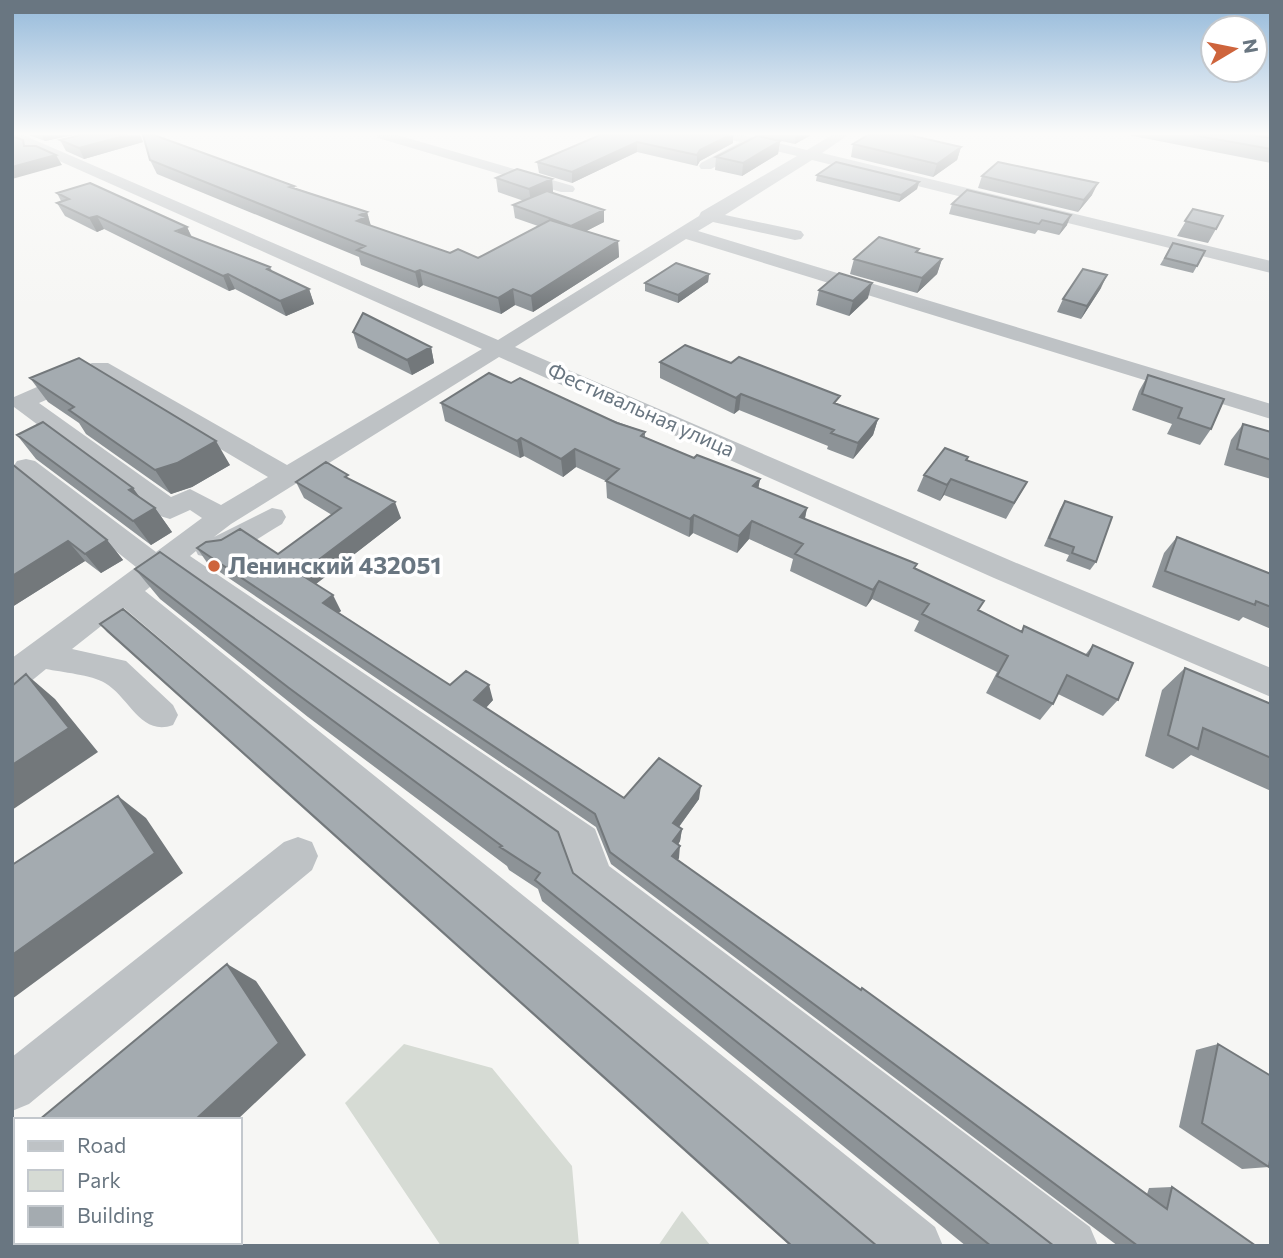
<svg xmlns="http://www.w3.org/2000/svg" width="1283" height="1258" viewBox="0 0 1283 1258" font-family="Commissioner,sans-serif">
	<rect width="100%" height="100%" fill="#f6f6f4"/>
	<path fill="#d6dbd4" d="M404,1044L492,1068L572,1166L579,1246H441L345,1103Z
		M682,1211L711,1246H658Z"/>
	<g fill="none" stroke-linecap="round" stroke-linejoin="round">
		<path fill="#bec2c5" fill-rule="evenodd" d="M12,135H23L498,340L699,216L701,212L797,156L754,146L711,169H701L699,166L701,163L740,142L723,138L721,135H744L807,150L832,135H848L822,153L1271,261V273L812,160L725,215L801,231L804,235L801,239L795,240L713,222L698,231L1271,404V419L686,239L515,347L1014,562L1271,668V697L994,578L499,357L231,524L214,537L272,508L282,510L286,517L282,524C257,538 228,564 198,555L196,551L190,556L595,829L609,866L1090,1227L1098,1246H1028L579,893L565,854L170,571L145,591L935,1227L943,1246H874L124,608L72,649L126,661L173,705L178,715L173,725C141,737 129,697 105,683C92,675 61,672 46,669L24,687L12,691V658L136,567L17,473L13,467L17,461L26,459L35,461L156,552L202,518L190,510L170,519L160,516L14,407V397L92,363H108L287,465L482,349L12,140ZM99,377L268,477L221,505L190,489L171,497L39,403Z
			M376,135H397L573,186L575,189L573,192H561L378,138Z
			M298,837L312,842L318,856L312,870L29,1104L12,1111V1057L284,842Z"/>
	</g>
	<path fill="#8d9397" d="M29,135H73L45,141Z
		M81,135H140L143,142L84,159L66,151L60,140Z
		M600,135H733V143L700,161L697,166L637,152L572,183L539,173L537,162Z
		M754,135H811L795,144Z
		M1128,135H1271V163Z
		M780,141L778,154L742,176L715,170L716,157Z
		M853,144L961,147L957,160L933,177L851,157Z
		M150,160L294,186L295,188L367,212L370,226L450,253L478,258L538,226L515,218L513,205L524,201L498,192L496,178L552,179L553,192L552,193L604,222L586,231L618,241L619,257L533,312L515,305L501,314L423,285L419,288L361,265L359,257L157,174Z
		M817,175L919,182L917,189L899,202L816,181Z
		M982,176L1092,195L1078,212L978,188Z
		M967,190L1067,225L1059,235L1038,230L1035,234L949,214L952,204Z
		M57,193L187,227L192,237L270,267L272,271L309,289L314,304L286,316L235,289L229,291L104,229L97,232L65,216L57,203L61,201Z
		M1193,209L1216,229L1208,243L1177,236Z
		M1173,243L1197,266L1193,273L1160,265Z
		M854,259H942L937,274L917,293L850,274Z
		M709,274L708,282L678,303L645,291V283Z
		M1101,288L1081,319L1057,312L1063,299Z
		M819,290L868,298L849,316L816,305Z
		M353,332L431,347L434,363L412,375L358,348Z
		M660,362L731,363L878,419L873,435L853,459L827,449L828,446L739,410L734,414L660,378Z
		M1148,375L1211,429L1200,445L1167,434L1172,424L1132,410L1139,391Z
		M30,378L230,465L192,487L171,494L86,434L79,423L48,402Z
		M511,383L645,432V437L694,458L760,479L758,488L807,508L805,519L917,564L915,569L978,610L1021,631L1085,655L1093,645L1118,700L1103,716L1058,694L1053,704L1040,720L986,693L997,672L914,631L919,621L872,599L866,607L790,571L793,559L749,539L737,553L693,533L689,537L607,498L606,481L576,467L563,477L524,456L520,458L445,421L441,403Z
		M1243,424L1271,432V479L1224,465L1231,440Z
		M17,435L139,497L155,508L172,532L151,545L36,459Z
		M968,457L967,460L1027,482L1006,519L944,495L940,501L917,491L924,475Z
		M12,464L107,540L123,560L101,573L85,561L12,607Z
		M350,479L401,518L316,584L341,611L338,613L450,685L493,700L486,708L624,798L699,799L679,827L682,829L680,841L678,845L679,858L678,860L860,990L862,988L1147,1194L1149,1188L1172,1187L1256,1246H1118L611,864L596,827L208,564L197,548L278,554L332,515L304,498L296,482Z
		M1065,501L1096,562L1090,570L1066,561L1069,555L1044,546L1060,509Z
		M1177,537L1271,574V629L1243,617L1239,621L1152,587L1164,553Z
		M135,569L573,873L1054,1246H966L542,901L538,889L509,870L507,866L308,717L160,599Z
		M100,624L877,1246H790L107,632Z
		M1185,668L1271,704V791L1191,755L1173,769L1145,756L1162,690Z
		M1218,1044L1269,1167L1242,1169L1179,1127L1196,1050Z"/>
	<path fill="#73787b" d="M41,135H73L45,141Z
		M127,135H140L143,142L84,159L79,148Z
		M730,135H733V143L700,161L697,166V155L700,150Z
		M796,135H811L795,144Z
		M780,141L778,154L742,176L743,163Z
		M637,142V152L572,183V172Z
		M961,147L957,160L933,177L937,164Z
		M56,155L62,165L12,179V167Z
		M552,179L553,192L531,203L529,189Z
		M919,182L917,189L899,202L901,195Z
		M1098,183L1092,195L1078,212L1084,200Z
		M604,210V222L571,239L570,227Z
		M367,212L371,226L357,221L360,215Z
		M1071,215L1067,225L1059,235L1063,225Z
		M97,216L104,229L97,232L89,218Z
		M187,227L193,241L176,231Z
		M618,241L619,257L533,312L531,296Z
		M942,259L937,274L917,293L922,278Z
		M420,270L423,285L419,288L415,272Z
		M228,274L235,289L229,291L223,276Z
		M709,274L708,282L678,303V295Z
		M1107,275L1101,288L1081,319L1087,306Z
		M872,283L868,298L849,316L853,301Z
		M309,289L314,304L286,316L280,301Z
		M513,289L515,305L501,314L498,298Z
		M431,347L434,363L412,375L407,360Z
		M741,394L739,410L734,414L736,398Z
		M878,419L873,435L853,459L858,443Z
		M521,438L524,456L520,458L517,441Z
		M216,441L230,465L192,487L171,494L155,470Z
		M575,449L576,467L563,477L561,459Z
		M760,479L757,496L753,486Z
		M951,479L944,495L940,501L947,485Z
		M133,488L150,511L155,508L172,532L151,545L133,521L129,490Z
		M395,502L401,518L308,590L300,574Z
		M807,508L803,526L800,517Z
		M694,515L693,533L689,537L690,519Z
		M752,521L749,539L737,553L739,536Z
		M107,540L123,560L101,573L85,554Z
		M68,541L85,561L12,607V576Z
		M879,581L872,599L866,607L873,590Z
		M333,595L341,611L331,619L323,603Z
		M26,674L55,699L98,752L12,810V765Z
		M489,685L493,700L479,715L474,700Z
		M701,786L699,799L672,836L673,823Z
		M118,796L146,818L183,873L12,999V955Z
		M682,829L680,841L672,854L673,841Z
		M680,846L679,858L671,868L672,856Z
		M227,964L256,981L306,1055L237,1120H195Z
		M60,1242H106L102,1246H56Z
		M212,1242L214,1246L172,1245Z"/>
	<path fill="#a4abb0" stroke="#73787b" stroke-width="2" d="M81,135H127L79,148L60,140Z
		M143,135H154L294,186L290,187L367,212L360,215L366,217L357,221L450,253L458,249L478,258L550,220L618,241L531,296L513,289L498,298L420,270L415,272L357,250L365,246L150,160Z
		M600,135H730L700,150L697,155L637,142L572,172L537,162Z
		M868,135H909L961,147L937,164L853,144Z
		M1193,135H1249L1271,138V149Z
		M12,136L23,140L24,146H36L56,155L12,167Z
		M757,136L780,141L743,163L716,157Z
		M836,162L919,182L901,195L817,175Z
		M998,162L1098,183L1084,200L982,176Z
		M517,169L552,179L529,189L496,178Z
		M90,183L187,227L176,231L270,267L267,269L309,289L280,301L228,274L223,276L97,216L89,218L57,203L69,199L57,193Z
		M967,190L1071,215L1063,225L1042,220L1039,224L952,204Z
		M547,191L604,210L571,226L513,205Z
		M1193,209L1223,216L1216,229L1185,221Z
		M879,237L919,249L916,252L942,259L922,278L854,259Z
		M1173,243L1205,251L1197,266L1165,258Z
		M676,263L709,274L678,295L645,283Z
		M1083,269L1107,275L1087,306L1063,299Z
		M839,273L872,283L853,301L819,290Z
		M363,313L431,347L407,360L353,332Z
		M685,345L731,363L739,357L840,396L834,403L878,419L858,443L831,433L834,430L741,394L736,398L660,362Z
		M79,358L216,441L177,463L155,470L69,410L74,407L30,378Z
		M489,373L511,383L520,378L617,423L645,432L641,436L694,458L697,455L760,479L753,486L807,508L800,517L917,564L914,568L984,601L978,610L1022,632L1024,626L1088,656L1093,645L1133,663L1118,700L1067,675L1053,704L997,676L1008,656L922,614L929,604L879,581L873,590L795,554L803,544L752,521L739,536L694,515L690,519L606,481L619,469L575,449L561,459L521,438L517,441L441,403Z
		M1148,375L1224,399L1211,429L1178,418L1182,408L1142,394Z
		M43,422L133,488L129,490L155,508L133,521L17,435Z
		M1243,424L1271,432V460L1237,449Z
		M945,448L968,457L966,460L1027,482L1014,503L951,479L947,485L924,475Z
		M326,462L348,475L345,477L395,502L300,574L333,595L323,603L450,685L466,671L489,685L474,700L624,798L659,758L701,786L673,823L682,829L673,841L680,846L672,856L861,990L862,988L1167,1209L1172,1187L1256,1246H1138L610,852L595,814L197,548L206,542L221,540L240,529L278,554L341,508L296,482Z
		M12,464L107,540L85,554L68,541L12,576Z
		M1065,501L1112,517L1096,562L1072,553L1074,547L1049,538Z
		M1177,537L1271,574V607L1256,601L1255,605L1165,571Z
		M160,552L558,832L573,873L1054,1246H991L535,880L540,873L500,847L502,846L289,688L135,569Z
		M123,609L877,1246H792L100,624Z
		M1185,668L1271,704V758L1203,728L1198,749L1168,735Z
		M26,674L69,728L12,765V686Z
		M118,796L155,853L12,955V865Z
		M227,964L279,1043L195,1120H39Z
		M1218,1044L1271,1076V1153L1269,1167L1202,1123Z
		M16,1139V1242H60L56,1246H12V1142Z"/>
	<linearGradient id="sky" x2="0" y2="1"><stop stop-color="#94b9da"/><stop offset="0.43" stop-color="#fbfbfa"/><stop offset="1" stop-color="#fbfbfa" stop-opacity="0"/></linearGradient>
	<rect width="1283" height="311" fill="url(#sky)"/>
	<circle fill="#ce643c" stroke="#fff" stroke-width="2.5" cx="214" cy="566" r="7"/>
	<g text-anchor="middle" stroke-width="7" stroke-linejoin="round" paint-order="stroke">
		<g font-size="21" fill="#697681" stroke="#fff">
			<text transform="translate(641 410) rotate(24)" y="7">Фестивальная улица</text>
		</g>
		<g font-size="24" font-weight="bold" fill="#697681" stroke="#fff" text-anchor="start">
			<text x="228" y="574">Ленинский 432051</text>
		</g>
	</g>
	<rect width="1283" height="1258" fill="none" stroke="#697681" stroke-width="28"/>
	<rect x="14" y="1118" width="228" height="126" fill="#ffffff" stroke="#c3c8cd" stroke-width="2"/>
	<rect x="28" y="1141" width="35" height="10" fill="#bec2c5" stroke="#c3c8cd" stroke-width="2"/>
	<text x="77" y="1153" font-size="21" fill="#697681">Road</text>
	<rect x="28" y="1170" width="35" height="21" fill="#d6dbd4" stroke="#c3c8cd" stroke-width="2"/>
	<text x="77" y="1188" font-size="21" fill="#697681">Park</text>
	<rect x="28" y="1206" width="35" height="21" fill="#a4abb0" stroke="#c3c8cd" stroke-width="2"/>
	<text x="77" y="1223" font-size="21" fill="#697681">Building</text>
	<g transform="translate(1234 49) rotate(80)"><circle r="33" fill="#ffffff" stroke="#c3c8cd" stroke-width="2"/>
	<path d="M0-5L12 26L0 18L-12 26Z" fill="#ce643c"/>
	<text y="-10" font-size="19" font-weight="bold" text-anchor="middle" fill="#697681">N</text>
	</g>
</svg>
